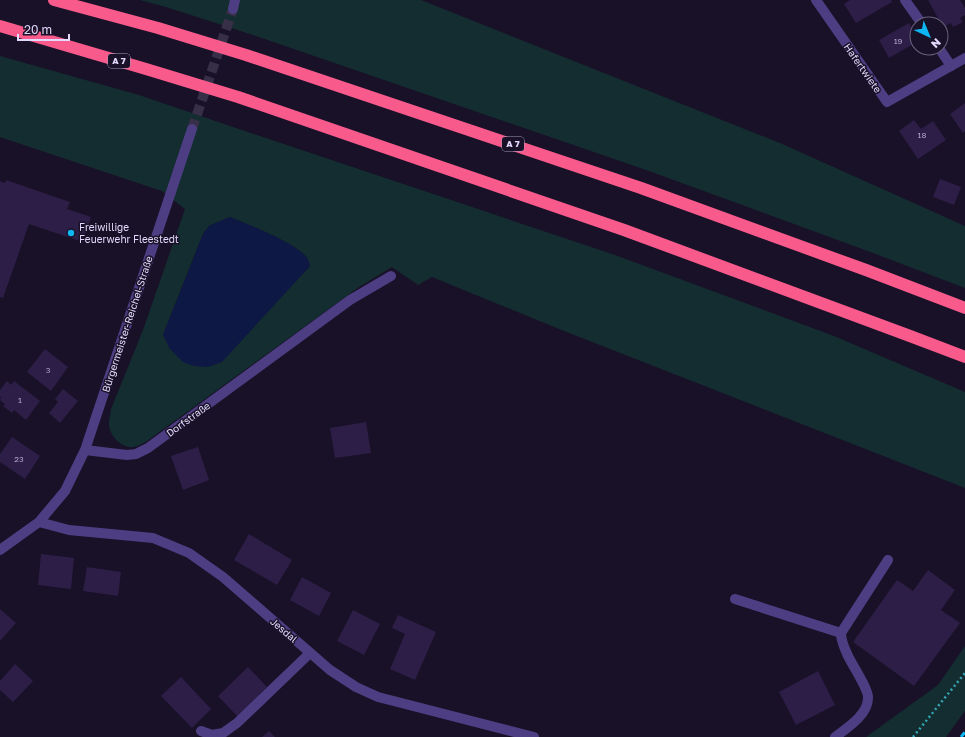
<svg xmlns="http://www.w3.org/2000/svg" width="965" height="737" viewBox="0 0 965 737" font-family="'Golos Text',sans-serif">
	<rect width="100%" height="100%" fill="#181127"/>
	<path fill="#142d31" fill-rule="evenodd" d="M140,0H421L780,143L965,226V288L873,253L649,171L256,36L166,7Z
		M0,56L139,95L233,127L615,255L834,336L965,392V488L559,329L432,277L418,285L392,267L359,287L147,441C142,444 135,448 129,447C118,445 108,433 109,422C109,418 111,414 111,409L143,330L185,209L162,191L0,137ZM230,217C246,224 302,245 308,260C309,262 309,264 310,266L277,301L163,335L203,234L209,226Z
		M965,646V711L946,737H866L938,685Z"/>
	<path fill="#0d1844" d="M230,217C246,224 302,245 308,260C309,262 309,264 310,266L222,362L208,367L194,366L183,362L170,349L163,335L203,234L209,226Z"/>
	<path fill="#2d1e47" d="M850,0H891L892,2L856,23L844,4Z
		M928,0H960L965,8V15L960,18L963,22L953,27L951,23L943,27Z
		M909,23L917,37V42L889,58L879,40Z
		M965,103V131L963,133L950,114Z
		M914,120L921,129L933,121L946,140L918,159L899,131Z
		M940,179L961,187L954,205L933,197Z
		M6,180L70,202L67,209L91,217L83,242L29,224L3,298L0,297V181L5,183Z
		M45,349L68,367L51,391L27,372Z
		M7,381L11,385L14,381L40,401L26,420L14,410L12,413L3,406L5,404L0,400L1,397L0,396V390Z
		M63,389L78,401L60,423L49,413L58,402L55,399Z
		M366,422L371,453L335,458L330,428Z
		M12,437L40,456L25,479L0,462V454Z
		M198,447L209,480L183,490L171,456Z
		M249,534L292,560L277,585L234,560Z
		M41,554L74,558L71,589L38,585Z
		M87,567L121,572L118,596L83,591Z
		M928,570L955,590L941,610L960,623L914,686L853,642L897,580L913,591Z
		M302,577L331,593L319,616L290,600Z
		M0,609L16,623L0,641Z
		M353,610L380,624L364,655L337,641Z
		M398,615L436,632L415,680L390,669L405,634L392,628Z
		M15,664L33,681L13,702L0,690V681Z
		M248,667L267,687L237,716L218,696Z
		M818,671L835,705L796,725L779,692Z
		M181,677L211,709L192,728L161,696Z
		M269,731L275,737H262Z"/>
	<g fill="none" stroke-linecap="round" stroke-linejoin="round">
		<path stroke="#362f47" stroke-width="10" stroke-dasharray="10 5" stroke-linecap="butt" d="M192,129L233,9"/>
		<path stroke="#36a6b4" stroke-width="2.5" stroke-dasharray="2 3" stroke-linecap="butt" d="M913,737L965,673"/>
		<path stroke="#4d3e83" stroke-width="10" d="M905,0L922,24
			M939,48L951,66
			M735,599L841,633
			M201,731L212,735L223,733L237,723L310,653
			M835,737C847,728 868,715 868,698C869,690 853,666 848,656C845,649 841,642 841,633L888,560"/>
		<path stroke="#4d3e83" stroke-width="10" d="M816,0L887,102L965,58
			M233,9L235,0
			M85,450L127,455L136,454L148,448L350,300L391,276
			M39,522L69,530L153,538L189,553L223,577L330,670L356,687L378,697L534,737
			M0,550L39,522L65,491L85,450L192,129"/>
		<path stroke="#f75a8b" stroke-width="12" d="M54,0L158,28L246,55L641,188L866,270L965,308
			M0,26L146,69L238,97L624,230L910,336L965,357"/>
		<path stroke="#0eb6f3" stroke-width="3" stroke-dasharray="6 5" stroke-linecap="butt" d="M961,737L965,732"/>
	</g>
	<circle fill="#0eb6f3" stroke="#181127" stroke-width="1.5" cx="71" cy="233" r="4"/>
	<g text-anchor="middle" stroke-width="3" stroke-linejoin="round" paint-order="stroke">
		<g font-size="8" fill="#b6aad0">
			<text x="898" y="44">19</text>
			<text x="922" y="138">18</text>
			<text x="48" y="373">3</text>
			<text x="20" y="403">1</text>
			<text x="19" y="462">23</text>
		</g>
		<g fill="#181127" stroke="#a69dbd" stroke-width="1">
			<rect x="108" y="54" width="22" height="14" rx="3"/>
			<rect x="502" y="137" width="22" height="14" rx="3"/>
		</g>
		<g font-size="9" font-weight="bold" fill="#e3d9fd">
			<text x="119" y="64">A 7</text>
			<text x="513" y="147">A 7</text>
		</g>
		<g font-size="10" fill="#e3d9fd" stroke="#181127">
			<text transform="translate(863 68) rotate(55)" y="4">Hafertwiete</text>
			<text transform="translate(127 324) rotate(-72)" y="4">Bürgermeister-Reichel-Straße</text>
			<text transform="translate(188 419) rotate(-36)" y="4">Dorfstraße</text>
			<text transform="translate(284 630) rotate(41)" y="4">Jesdal</text>
		</g>
		<g font-size="10" fill="#e3d9fd" stroke="#181127" text-anchor="start">
			<text x="79" y="231">Freiwillige<tspan x="79" dy="12">Feuerwehr Fleestedt</tspan></text>
		</g>
	</g>
	<g transform="translate(929 36) rotate(136)"><circle r="19" fill="#181127" stroke="#69617d"/>
	<path d="M0-3L7 15L0 10L-7 15Z" fill="#0eb6f3"/>
	<text y="-6" font-size="11" font-weight="bold" text-anchor="middle" fill="#e3d9fd">N</text>
	</g>
	<path d="M18 34v6h51v-6" fill="none" stroke="#e3d9fd" stroke-width="2"/>
	<text x="24" y="34" font-size="12" fill="#e3d9fd" stroke="#181127" stroke-width="3" paint-order="stroke">20 m</text>
</svg>
